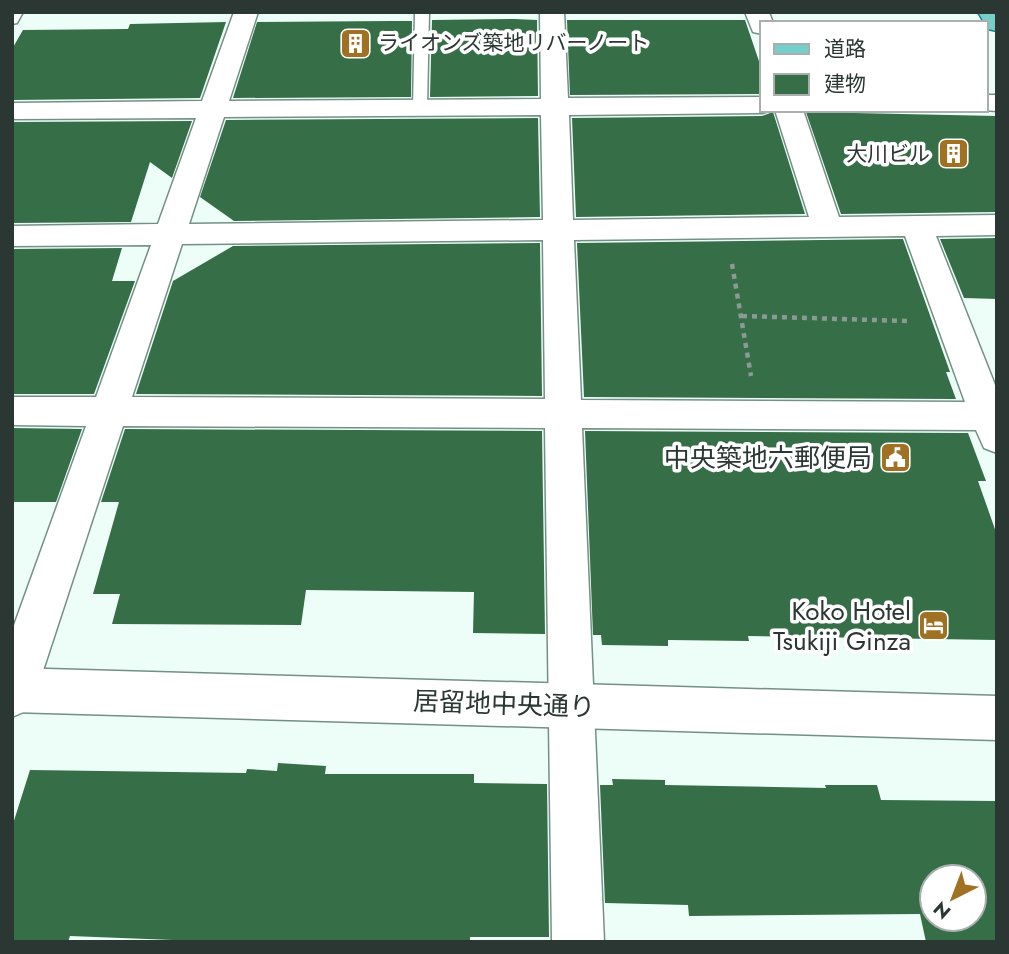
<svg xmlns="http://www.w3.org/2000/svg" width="1009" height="954" viewBox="0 0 1009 954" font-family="Jost,'Noto Sans JP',sans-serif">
	<rect width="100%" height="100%" fill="#ecfef7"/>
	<path fill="#366e47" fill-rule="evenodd" d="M514,19L537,20L538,96L430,97L432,20Z
		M567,20H745L762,70V94L570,95Z
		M391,21H412L411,97L233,98L257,22Z
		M226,22L200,98L12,100V49L23,30L128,29L130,24Z
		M773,112L805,214L576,217L572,118L762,116Z
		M806,112L997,116V212L841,214Z
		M538,118L540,217L234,221L200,197L226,120Z
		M192,121L172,178L150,162L131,222L12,223V122Z
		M997,238V299L964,298L940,239Z
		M903,239L950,372H946L956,399L584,397L577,243Z
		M540,243L542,396L136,394L173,281L233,246Z
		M122,248L112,281H135L94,394H12V249Z
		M12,428L82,429L56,502H12Z
		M125,429L542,431L545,634L473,633L474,592L306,590L301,625L112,624L120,594H93L119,502H101Z
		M585,431L968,433L986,481H978L997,535V640L748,636L749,641L668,640V646L602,645L601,635H593Z
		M278,763L326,766L325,774H474V783L547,784L549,937H470V942H224L70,936L68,942H12V827L30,770L246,773L247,769L277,771Z
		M612,779L665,780V785L826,788L825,785H877L881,800L997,801V942H926L920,914L689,916L688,905L605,903L600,785H613ZM932,877H974V919H932Z"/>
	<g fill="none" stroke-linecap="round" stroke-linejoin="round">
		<defs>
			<path id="lane" d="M12,12H23L17,23L12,24Z
				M415,12H429L427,107L420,111L413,107Z"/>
			<path id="street" d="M234,12H258L229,101L541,99L540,12H564L568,98L762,97V110H772L762,113L569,115L573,220L809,217L775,110H803L839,217L997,215V235L936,236L997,390V453L984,448L976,430L582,428L604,942H552L545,428L123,426L35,695L28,710L12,717V631L86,426L12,425V397H96L151,245L12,246V226L158,224L196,118L12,119V103L202,101ZM541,115L543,220L189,224L224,117ZM905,236L965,402L581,400L574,240ZM543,240L545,399L132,397L182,244Z
				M745,12H769L773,23H762V34L753,32Z
				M986,95H997V111L983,110H986Z"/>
			<path id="secondary" d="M12,668L997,696V740L12,712Z"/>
			<path id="primary" d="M978,12H997V31L988,29Z"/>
		</defs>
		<use href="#lane" stroke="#749086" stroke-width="3"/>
		<use href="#street" stroke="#749086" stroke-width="3"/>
		<use href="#secondary" stroke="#749086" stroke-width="3"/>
		<use href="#primary" stroke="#1f8680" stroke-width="3"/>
		<path stroke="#8b9a94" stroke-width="4.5" stroke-dasharray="5 5" stroke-linecap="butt" d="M732,264L751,376
			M742,316L907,321"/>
		<use href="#lane" fill="#fff" fill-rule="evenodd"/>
		<use href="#street" fill="#fff" fill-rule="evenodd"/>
		<use href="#secondary" fill="#fff" fill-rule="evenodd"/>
		<use href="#primary" fill="#75d0cc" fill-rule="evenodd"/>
	</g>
	<defs>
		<symbol id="building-square" viewBox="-11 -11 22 22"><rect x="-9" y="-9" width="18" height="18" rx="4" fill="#a07123" stroke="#fff"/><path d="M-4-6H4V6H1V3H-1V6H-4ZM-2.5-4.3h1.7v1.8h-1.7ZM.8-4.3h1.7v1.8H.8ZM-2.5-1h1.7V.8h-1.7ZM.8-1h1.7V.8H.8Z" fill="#fff"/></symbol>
		<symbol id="civic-square" viewBox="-11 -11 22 22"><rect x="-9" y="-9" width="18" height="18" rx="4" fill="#a07123" stroke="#fff"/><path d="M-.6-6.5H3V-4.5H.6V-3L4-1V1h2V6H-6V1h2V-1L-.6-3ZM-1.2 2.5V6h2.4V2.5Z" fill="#fff"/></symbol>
		<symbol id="hotel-square" viewBox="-11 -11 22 22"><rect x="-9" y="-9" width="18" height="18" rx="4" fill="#a07123" stroke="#fff"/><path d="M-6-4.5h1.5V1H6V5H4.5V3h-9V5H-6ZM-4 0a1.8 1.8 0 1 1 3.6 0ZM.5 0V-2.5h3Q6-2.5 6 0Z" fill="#fff"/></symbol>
	</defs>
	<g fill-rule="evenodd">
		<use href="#building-square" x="338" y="26" width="35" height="35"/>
		<use href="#building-square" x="936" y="136" width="35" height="35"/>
		<use href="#civic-square" x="878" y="440" width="35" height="35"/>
		<use href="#hotel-square" x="916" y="608" width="35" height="35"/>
	</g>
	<g text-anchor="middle" stroke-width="7" stroke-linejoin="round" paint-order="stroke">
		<g font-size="21" fill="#2b3732" stroke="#fff" text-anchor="start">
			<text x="378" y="50">ライオンズ築地リバーノート</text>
			<text x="930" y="161" text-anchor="end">大川ビル</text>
		</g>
		<g font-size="26" fill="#2b3732" stroke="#fff" text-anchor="end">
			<text x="872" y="467">中央築地六郵便局</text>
			<text x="911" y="620">Koko Hotel<tspan x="911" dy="30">Tsukiji Ginza</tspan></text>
		</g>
		<g font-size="26" fill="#2b3732" stroke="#fff">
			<text transform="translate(504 704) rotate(2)" y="9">居留地中央通り</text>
		</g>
	</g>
	<rect width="1009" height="954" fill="none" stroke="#2b3732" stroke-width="28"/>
	<rect x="760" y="21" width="228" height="91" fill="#ffffff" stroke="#aaafad" stroke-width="2"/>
	<rect x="774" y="44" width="35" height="10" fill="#75d0cc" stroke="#aaafad" stroke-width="2"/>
	<text x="824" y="56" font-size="21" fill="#2b3732">道路</text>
	<rect x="774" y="74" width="35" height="21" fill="#366e47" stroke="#aaafad" stroke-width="2"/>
	<text x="824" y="91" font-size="21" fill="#2b3732">建物</text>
	<g transform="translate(953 898) rotate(222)"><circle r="33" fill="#ffffff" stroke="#aaafad" stroke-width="2"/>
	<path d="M0-5L12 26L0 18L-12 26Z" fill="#a07123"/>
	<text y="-10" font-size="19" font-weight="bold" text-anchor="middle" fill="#2b3732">N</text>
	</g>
</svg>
